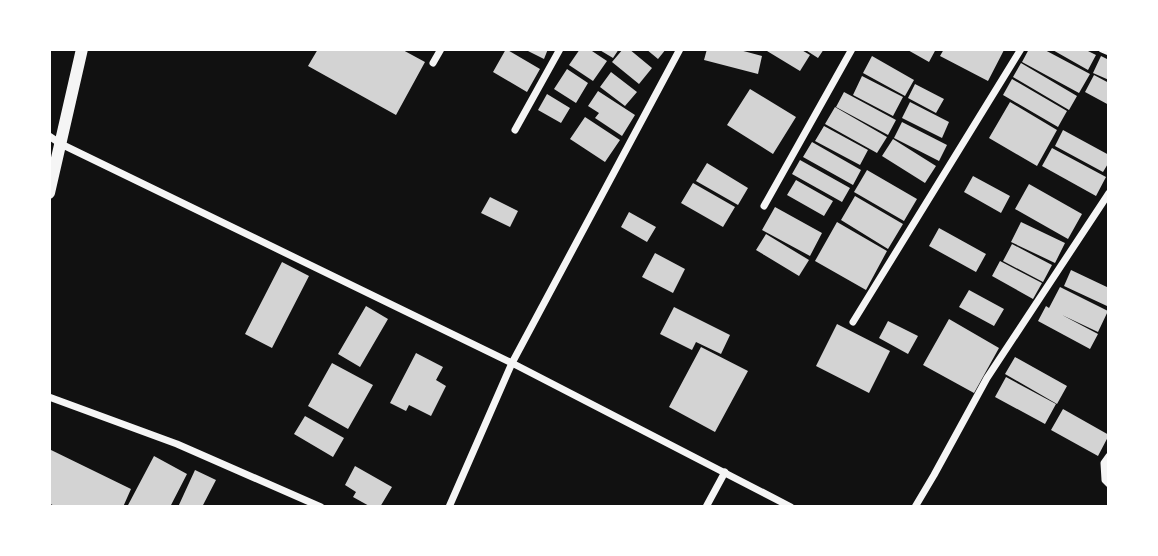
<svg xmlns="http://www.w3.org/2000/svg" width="1158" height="556" viewBox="0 0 1158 556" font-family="'Fira Sans Condensed',sans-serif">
	<rect width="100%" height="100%" fill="#111"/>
	<path fill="#d3d3d3" d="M318,49H401L425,62L396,115L308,66Z
		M506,49L540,69L527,92L493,72Z
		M524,49H548L544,59Z
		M580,49H589L607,61L593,81L569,65Z
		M598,49H619L613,58Z
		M623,49H629L652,68L639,84L612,62Z
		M646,49H666L658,59Z
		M707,49H736L762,56L758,74L704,60Z
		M768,49H800L810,55L800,71L767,51Z
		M804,49H824L818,58Z
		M906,49H936L929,62Z
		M944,49H1001L1004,50L988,81L940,56Z
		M1029,49H1043L1090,74L1079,93L1022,62Z
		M1051,49H1084L1096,55L1088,70Z
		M872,56L914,80L905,96L863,73Z
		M1101,56L1109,60V80L1093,73Z
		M1021,63L1077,96L1069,110L1013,77Z
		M567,69L588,83L576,103L554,89Z
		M611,72L637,92L625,106L600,87Z
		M1094,75L1109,83V105L1085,92Z
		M862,76L903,97L893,116L853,95Z
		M1012,79L1067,111L1058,127L1003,95Z
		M915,84L944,99L936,113L908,98Z
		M750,89L796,117L773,154L727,125Z
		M598,91L635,115L622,136L595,118L599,113L588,106Z
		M844,92L896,120L888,135L836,107Z
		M547,94L570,108L561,123L538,110Z
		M910,102L949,122L942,138L902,118Z
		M1010,102L1057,130L1037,166L989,138Z
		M835,107L887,137L877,153L825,124Z
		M585,117L620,140L605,162L570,139Z
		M902,122L947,145L939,161L894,138Z
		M824,126L868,150L860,165L815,141Z
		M1063,130L1109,155V162L1103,172L1055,146Z
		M893,139L936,166L925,183L882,156Z
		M812,142L861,170L853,185L803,157Z
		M1052,148L1106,177L1096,196L1042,166Z
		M800,160L850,188L842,202L792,174Z
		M707,163L748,188L738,205L696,181Z
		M867,170L917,199L904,221L854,192Z
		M973,176L1010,196L1001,213L964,192Z
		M796,180L833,201L824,216L787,195Z
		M693,183L735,207L723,227L681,203Z
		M1029,184L1082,214L1068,239L1015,209Z
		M855,196L903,224L888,249L841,220Z
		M490,197L518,211L510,227L481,213Z
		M775,207L822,233L810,256L762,230Z
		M629,212L656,227L647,242L621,227Z
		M837,222L887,251L866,290L815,261Z
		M1021,222L1065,243L1055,263L1011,242Z
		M939,228L986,254L976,272L929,246Z
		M766,234L809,260L799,276L756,250Z
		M1012,244L1052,265L1043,282L1003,261Z
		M655,253L685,269L673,293L642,277Z
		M1000,261L1042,283L1033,299L992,276Z
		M282,262L309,276L272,348L245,334Z
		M1071,270L1109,288V302L1107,306L1064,286Z
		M1060,287L1108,311L1098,332L1062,315L1098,334L1090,349L1038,321L1046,306L1049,308Z
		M969,290L1004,309L994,326L959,307Z
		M366,306L388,319L360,367L338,354Z
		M674,307L730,335L721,354L696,342L692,350L660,334Z
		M949,319L999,348L974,393L923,365Z
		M888,321L918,336L908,354L879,338Z
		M837,324L890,351L869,393L816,366Z
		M701,347L748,371L715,432L669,407Z
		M416,353L443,367L436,380L446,386L431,416L409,405L406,411L390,403Z
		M1015,357L1067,386L1057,404L1005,374Z
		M332,363L373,385L348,429L308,406Z
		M1006,377L1056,404L1045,424L995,397Z
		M1063,409L1109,435L1098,456L1051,430Z
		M305,416L344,438L333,457L294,434Z
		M49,449L131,489L123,507H56L49,503Z
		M154,456L187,474L170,507H127Z
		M355,466L392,487L380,507H371L353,497L356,492L345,485Z
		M195,470L216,480L202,507H178Z"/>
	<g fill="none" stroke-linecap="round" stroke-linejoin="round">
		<path stroke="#f5f5f5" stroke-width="7" d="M1102,49L1109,52
			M433,63L441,49
			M515,130L560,49
			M49,136L61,144L512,363L791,507
			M764,206L852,49
			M853,322L1021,49
			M49,397L177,444L321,507
			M1109,456L1104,463L1105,480L1109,484
			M449,507L512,363L680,49
			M706,507L725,472
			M915,507L934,475L987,378L1109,193"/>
		<path stroke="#f5f5f5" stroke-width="12" d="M49,193L82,49"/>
	</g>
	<rect width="1158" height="556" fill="none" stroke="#ffffff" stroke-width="102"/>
</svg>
